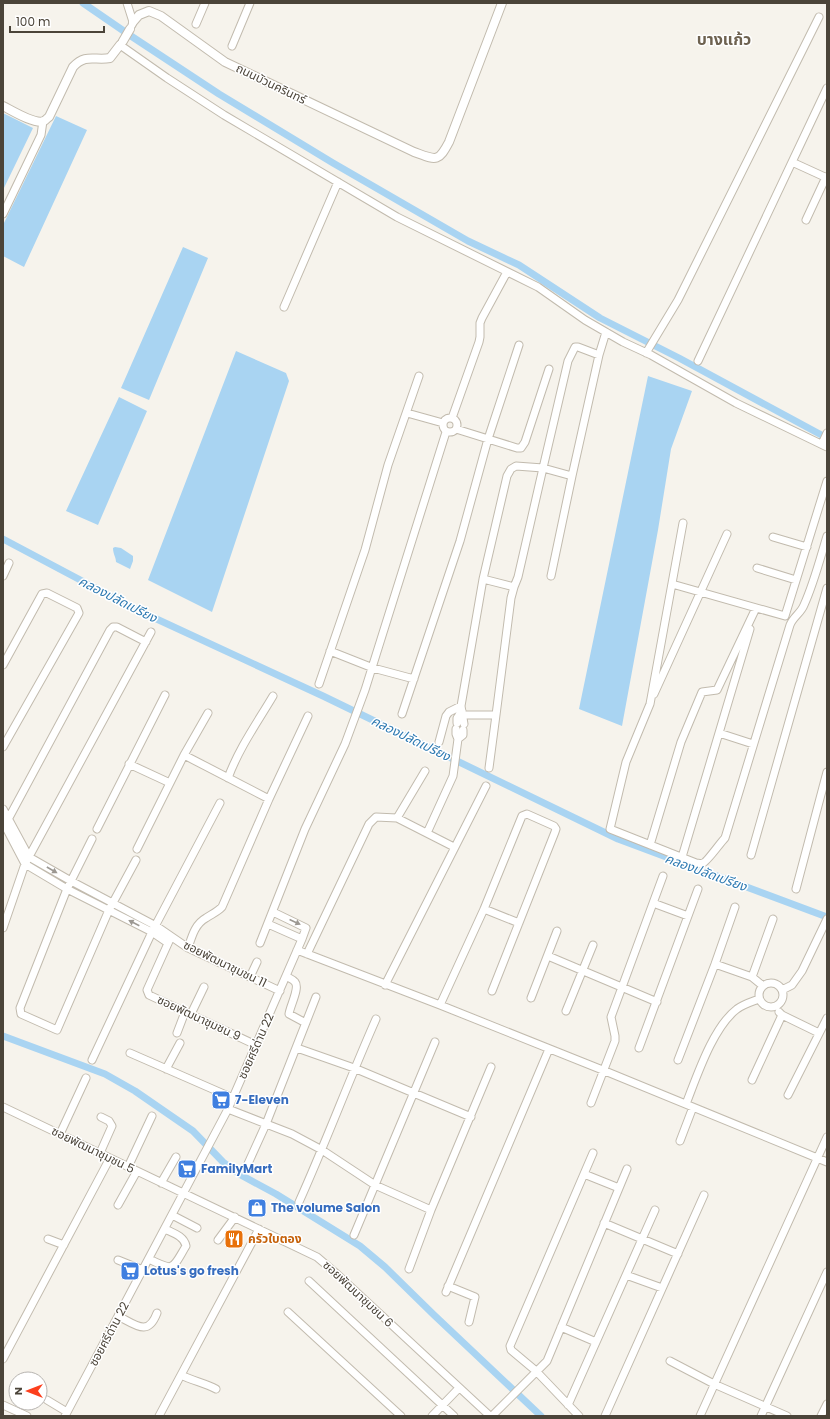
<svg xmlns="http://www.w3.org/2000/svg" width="830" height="1419" viewBox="0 0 830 1419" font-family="Poppins,'Noto Sans Thai',sans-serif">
	<rect width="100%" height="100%" fill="#f6f3ec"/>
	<path fill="#a9d4f2" d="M3,113L33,128L3,190Z
		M56,116L87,130L24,267L3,256V225Z
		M183,247L208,258L149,400L121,388Z
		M236,351L286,373L289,381L212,612L148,580Z
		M648,376L692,391L671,449L658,530L622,726L579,709Z
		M119,397L147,411L98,525L66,511Z
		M115,547L121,548L133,556V561L130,569L116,562C116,557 113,554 113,548Z"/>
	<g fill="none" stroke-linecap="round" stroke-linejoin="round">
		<path stroke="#a9d4f2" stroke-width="7" d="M83,3L131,36L219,94L333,163L468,241L519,265L600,318L679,358L827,438
			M3,539L135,609L323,696L618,839L827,917
			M3,1036L105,1074L135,1091L193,1131L223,1162L239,1174L276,1194L360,1246L385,1267L434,1315L541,1416"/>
		<defs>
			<path id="minor" d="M127,3L133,22L132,25
				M196,24L205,3
				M123,41L120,45L167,78L224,115L397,217L538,287L585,320L623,342L651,355L736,403L827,447
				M232,46L250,3
				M792,162L827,178
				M3,214L41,135L43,121
				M806,220L826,177
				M284,307L338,182
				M646,353L678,300L819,17
				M698,361L827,88
				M407,413L443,423
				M443 425a7 7 0 1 1 14 0a7 7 0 1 1-14 0Z
				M452,418L479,342L480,337V323L482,318L507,272
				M456,429L517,448H521L525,442L549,369
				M822,444L827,433
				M572,476L599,355
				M683,523L650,704L626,762L610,829L696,863C698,863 701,864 703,863C707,862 720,843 725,838L790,625C793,617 801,613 804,605C814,583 820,559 827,536
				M773,537L807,547
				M757,568L796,580
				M3,576L9,563
				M483,579L514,587
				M672,584L785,616L827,481
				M330,651L373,668L414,679
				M3,665L42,594L47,593L77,608L79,613L3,747
				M319,684L365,550L388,465L419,376
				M654,694L727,534
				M402,714L460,541L488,439L519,345
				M459,715H496L489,768
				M496,715L511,598L514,587L518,577L543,468L572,476L551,576
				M457,723V718L462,711
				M464,724L461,706L483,579L507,476L511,469L516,466L543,468L568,361L575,347H578L599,355L606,332
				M719,733L753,744
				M458,739L463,735V730
				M439,742L446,716L449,712L461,706
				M184,755L269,799
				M129,764L170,783
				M228,778C239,748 257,723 273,696
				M3,809L29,857L71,881L156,926L188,948L280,991
				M397,818L454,847
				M3,822L25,864L67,889L152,932L168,943
				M5,825L110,630L113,627H117L146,642
				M97,829L165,695
				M427,833L453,776L458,739L456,734V729
				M92,839L67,889L20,1008L21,1014L57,1030L109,910L136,860
				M650,845L681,742L702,692L717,690L756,608
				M137,849L184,755L208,713
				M751,855L827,588
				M682,857L750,629
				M796,889L827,772
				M653,903L688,916
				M484,909L519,923
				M268,924L302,939
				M3,928L25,864L151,632
				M170,939L147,990L149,995L256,1045
				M260,943L305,829L345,744L365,690L446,432
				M188,948C192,936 195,924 206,918C212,914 217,912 222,907L269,799L308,716
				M297,950L440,1005L605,1071L827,1162
				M307,954L369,824L376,817L397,818L425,771
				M548,956L657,1002
				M715,964L752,977L763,986
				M286,976C288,978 293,979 295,982C300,988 290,1006 289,1014L302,1021
				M250,977L257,962
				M752,977L773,919
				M759 995a12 12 0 1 1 24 0a12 12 0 1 1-24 0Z
				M385,985L486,786
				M782,990L792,985L802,971L827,919
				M531,998L557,931
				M440,1005L484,909L522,816L527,814L554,826L556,829L555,832L492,991
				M566,1011L593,945
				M779,1012L782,1015L819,1033
				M191,1014L204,987
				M177,1033L185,1012
				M297,1048L354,1068L471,1117
				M639,1048L698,889
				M130,1053L233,1098
				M92,1060L152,932L220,803
				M678,1060L715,964L735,907
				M166,1069L180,1043
				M752,1080L782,1015
				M788,1095L827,1018
				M591,1103L615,1041V1036L611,1017L663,876
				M686,1104C697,1076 713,1027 737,1009C744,1004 751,1002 759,999
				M3,1107L317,1257L338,1275L490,1416
				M228,1109L292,1134L322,1150L375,1185L431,1210
				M60,1134L86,1078
				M680,1141L693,1107
				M100,1153L112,1126L109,1121L101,1117
				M128,1167L152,1116
				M246,1168L266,1124L316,997
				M584,1174L619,1188
				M161,1183L176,1157
				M299,1202C326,1142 349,1080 376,1019
				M118,1205L137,1171
				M172,1215L197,1228
				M604,1223L678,1254
				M354,1235L435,1042
				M48,1239L64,1245
				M218,1240L235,1217
				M149,1259C175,1272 172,1269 186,1246C184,1236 173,1233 165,1229
				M118,1260L143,1270
				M409,1269L431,1210L491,1067
				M626,1275L662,1288
				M309,1281L454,1416
				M448,1286L475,1297L469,1322
				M446,1292L549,1049
				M288,1312L401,1416
				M118,1316C136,1325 148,1337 157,1313
				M561,1327L596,1342
				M3,1359L110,1158
				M670,1361L714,1384L787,1416
				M181,1375C193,1381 205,1383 216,1389
				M47,1400L67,1412
				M3,1405L27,1416
				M568,1405L655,1210
				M65,1416L228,1109L302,939L306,928L273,912
				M159,1416L259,1229
				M432,1416L459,1388
				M492,1416L547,1361L627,1169
				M579,1416L536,1371L511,1350L510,1346L593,1153
				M605,1416L704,1195
				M700,1416L827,1137
				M761,1416L827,1272
				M821,1416L827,1404"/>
			<path id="tertiary" d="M133,22L139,15L149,11L161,16L225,62L414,152C436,160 438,163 449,142L502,3
				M123,41L130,29
				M3,106C11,110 35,125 44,121C46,120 47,118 49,117L73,67C86,53 95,61 110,58L120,45"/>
		</defs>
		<use href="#minor" stroke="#c2bbae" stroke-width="9"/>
		<use href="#tertiary" stroke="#c2bbae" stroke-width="10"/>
		<use href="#minor" stroke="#fff" stroke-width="7"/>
		<use href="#tertiary" stroke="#fff" stroke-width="8"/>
	</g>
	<defs><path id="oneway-solid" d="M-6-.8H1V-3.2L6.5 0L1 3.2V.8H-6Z"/></defs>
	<g fill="#9c9892">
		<use href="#oneway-solid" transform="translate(52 870) rotate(30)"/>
		<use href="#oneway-solid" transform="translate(295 922) rotate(25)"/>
		<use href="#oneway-solid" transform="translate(134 923) rotate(-153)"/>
	</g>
	<defs>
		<symbol id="supermarket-square" viewBox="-11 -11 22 22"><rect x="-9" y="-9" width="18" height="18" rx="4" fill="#3f7fe0" stroke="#fff"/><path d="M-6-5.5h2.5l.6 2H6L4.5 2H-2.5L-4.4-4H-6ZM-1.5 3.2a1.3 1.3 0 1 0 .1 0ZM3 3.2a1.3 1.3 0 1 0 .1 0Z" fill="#fff"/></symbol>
		<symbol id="shop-square" viewBox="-11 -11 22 22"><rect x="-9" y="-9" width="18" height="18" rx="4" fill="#3f7fe0" stroke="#fff"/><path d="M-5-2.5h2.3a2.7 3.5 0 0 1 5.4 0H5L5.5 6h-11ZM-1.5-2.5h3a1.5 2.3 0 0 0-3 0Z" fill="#fff"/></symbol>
		<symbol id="restaurant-square" viewBox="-11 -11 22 22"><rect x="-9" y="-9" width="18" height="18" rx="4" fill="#e8710a" stroke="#fff"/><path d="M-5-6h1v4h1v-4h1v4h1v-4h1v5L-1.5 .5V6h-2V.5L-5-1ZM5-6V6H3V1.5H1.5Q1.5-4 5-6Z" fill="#fff"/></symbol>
	</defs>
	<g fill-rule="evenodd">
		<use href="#supermarket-square" x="210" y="1089" width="22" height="22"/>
		<use href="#supermarket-square" x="176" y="1158" width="22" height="22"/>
		<use href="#shop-square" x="246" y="1197" width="22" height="22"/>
		<use href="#restaurant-square" x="223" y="1228" width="22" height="22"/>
		<use href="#supermarket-square" x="119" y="1260" width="22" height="22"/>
	</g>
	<g text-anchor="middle" stroke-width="3" stroke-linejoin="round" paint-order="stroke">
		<g font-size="12" fill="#4b4439" stroke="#fff">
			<text transform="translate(271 84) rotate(26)" y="4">ถนนบัวนครินทร์</text>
			<text transform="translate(225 964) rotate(26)" y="4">ซอยพัฒนาชุมชน 11</text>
			<text transform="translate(199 1018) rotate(25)" y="4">ซอยพัฒนาชุมชน 9</text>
			<text transform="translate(256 1046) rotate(-66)" y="4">ซอยศรีด่าน 22</text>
			<text transform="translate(93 1150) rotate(26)" y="4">ซอยพัฒนาชุมชน 5</text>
			<text transform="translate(358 1294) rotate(43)" y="4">ซอยพัฒนาชุมชน 6</text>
			<text transform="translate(109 1334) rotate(-62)" y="4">ซอยศรีด่าน 22</text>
		</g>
		<g font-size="12" font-weight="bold" fill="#366cbe" stroke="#fff" text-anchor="start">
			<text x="235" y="1104">7-Eleven</text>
			<text x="201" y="1173">FamilyMart</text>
			<text x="271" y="1212">The volume Salon</text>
			<text x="144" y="1275">Lotus's go fresh</text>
		</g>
		<g font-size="12" font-weight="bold" fill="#c56008" stroke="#fff" text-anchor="start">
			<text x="248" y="1243">ครัวใบตอง</text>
		</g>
		<g font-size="13" font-style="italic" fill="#2e7ab2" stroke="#fff">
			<text transform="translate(118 599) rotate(27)" y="5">คลองปลัดเปรียง</text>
			<text transform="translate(411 738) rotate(26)" y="5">คลองปลัดเปรียง</text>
			<text transform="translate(706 872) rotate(20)" y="5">คลองปลัดเปรียง</text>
		</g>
		<g font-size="16" font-weight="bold" fill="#6e6250" stroke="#fff">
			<text x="724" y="45">บางแก้ว</text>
		</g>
	</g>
	<rect width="830" height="1419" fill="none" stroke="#4b4439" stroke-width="8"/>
	<g transform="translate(28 1391) rotate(270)"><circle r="19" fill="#ffffff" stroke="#b7b4b0"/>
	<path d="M0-3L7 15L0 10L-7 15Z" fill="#fc3f1d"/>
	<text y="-6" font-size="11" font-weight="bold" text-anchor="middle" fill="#4b4439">N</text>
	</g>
	<path d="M10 26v6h94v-6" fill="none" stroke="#4b4439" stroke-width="2"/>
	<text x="16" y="26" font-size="12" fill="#4b4439" stroke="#ffffff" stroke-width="3" paint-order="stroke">100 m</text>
</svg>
